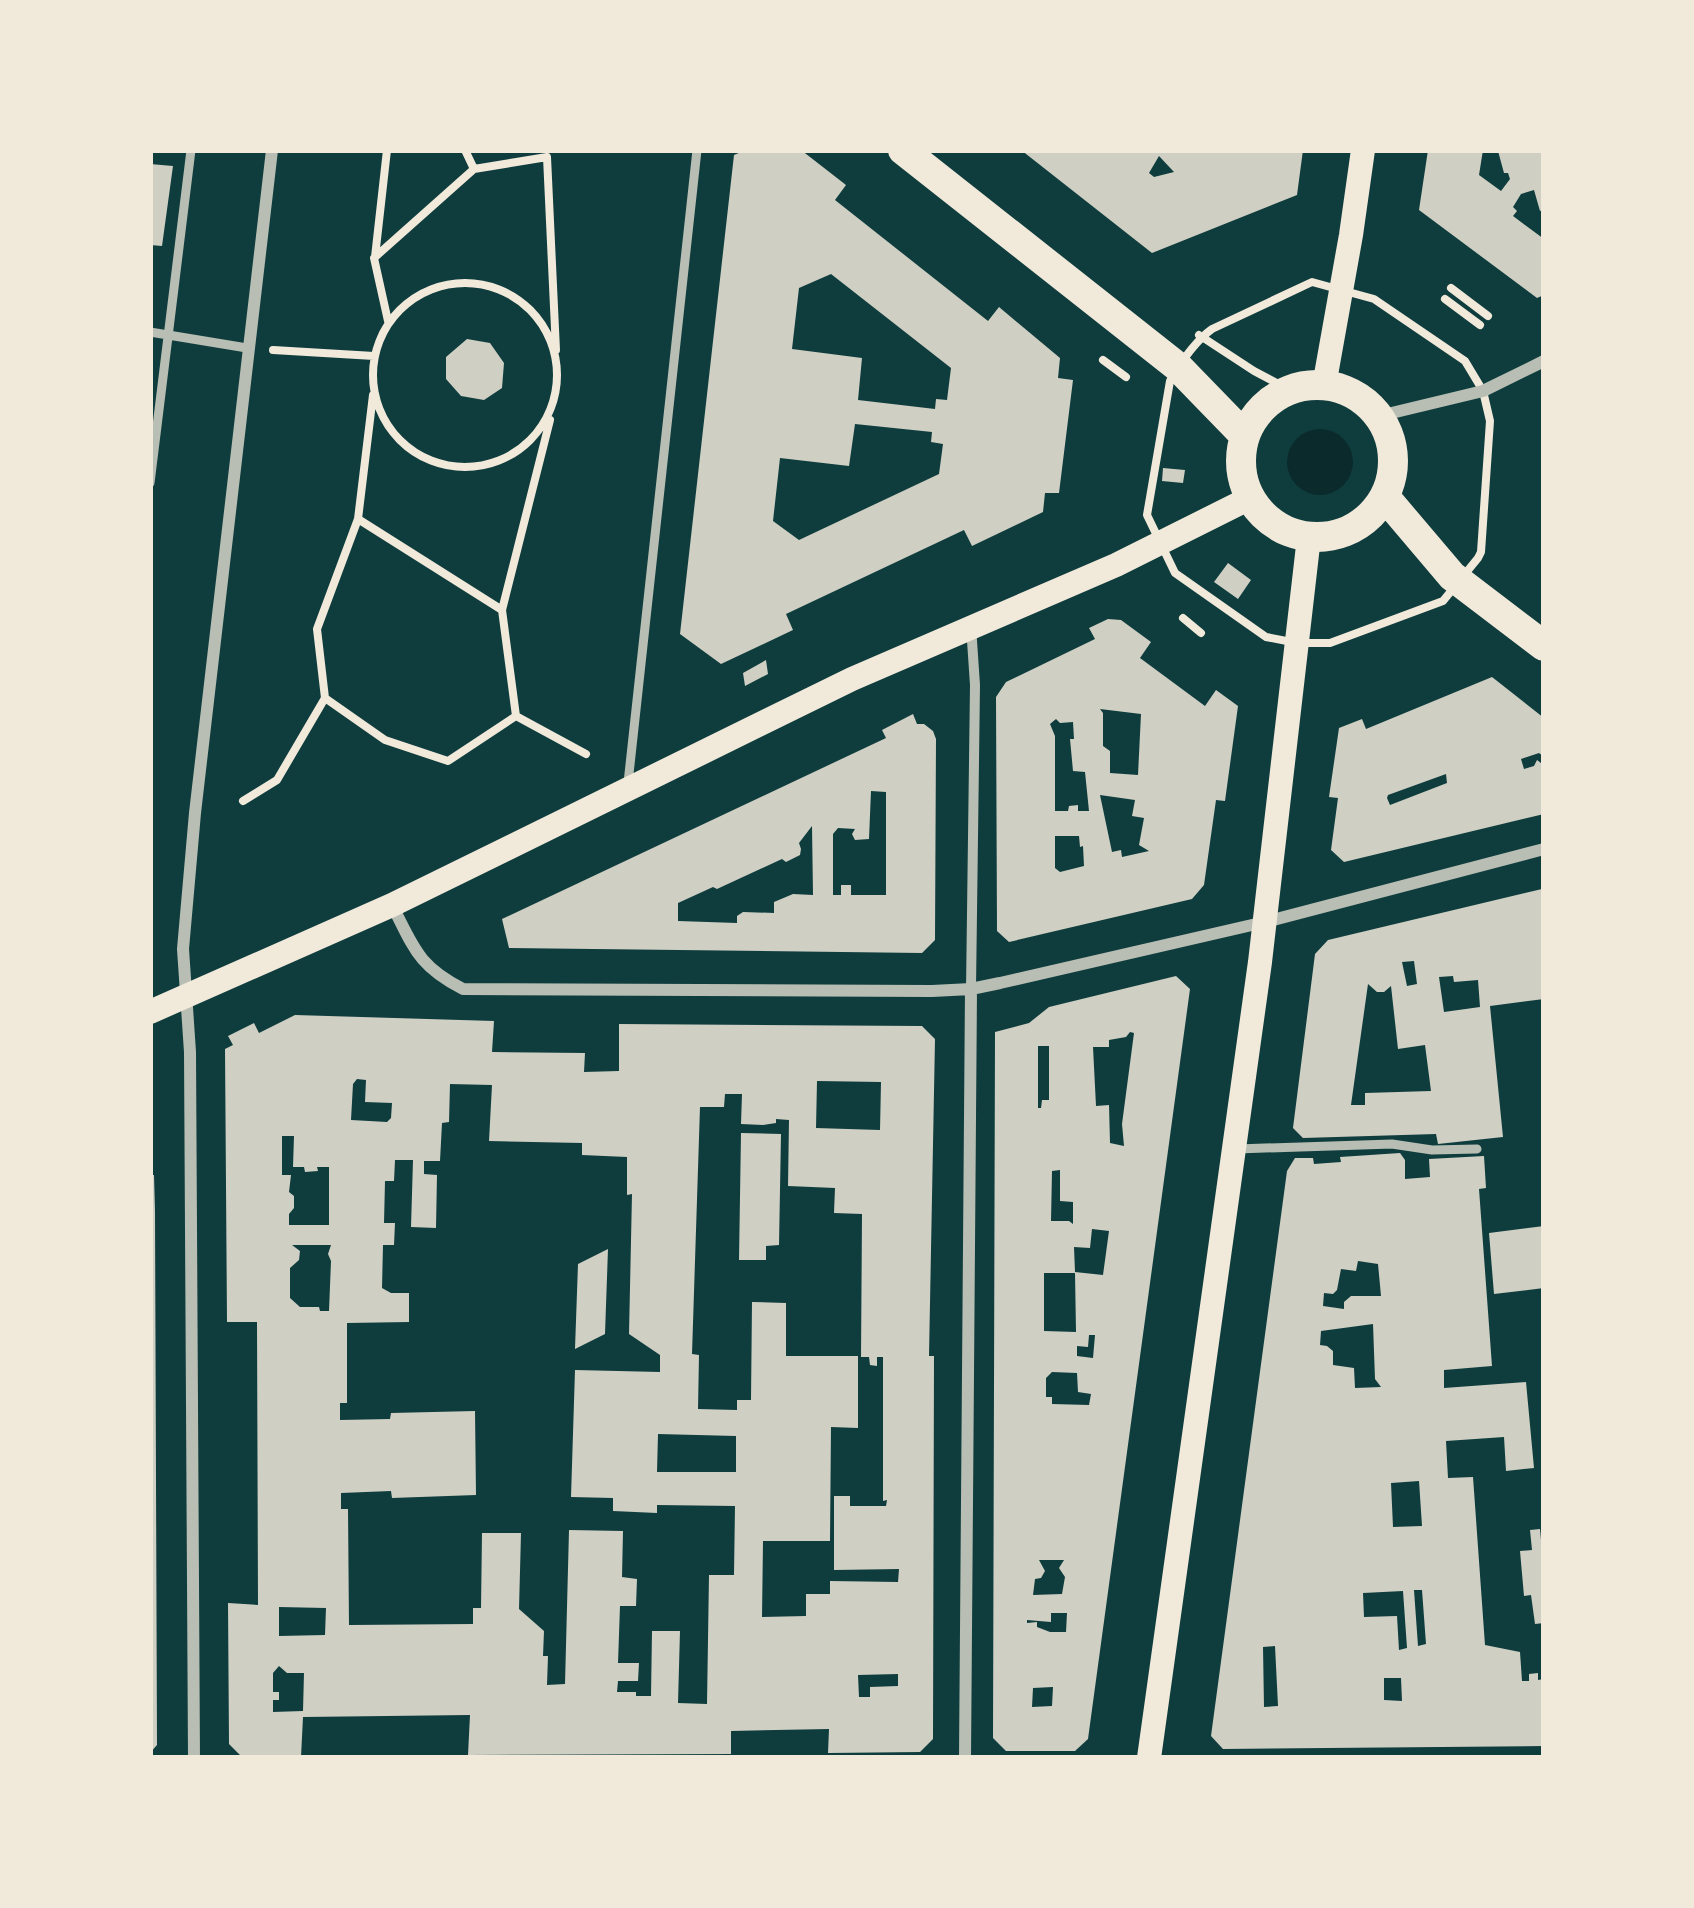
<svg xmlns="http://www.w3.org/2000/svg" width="1694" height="1908" viewBox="0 0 1694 1908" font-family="'Roboto Serif',serif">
	<rect width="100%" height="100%" fill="#0f3d3e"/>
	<path fill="#0a2a2b" d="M1287 462a33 33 0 1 1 66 0a33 33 0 1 1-66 0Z"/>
	<path fill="#cfcfc3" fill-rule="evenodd" d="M746,150H801L846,185L835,200L988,321L999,307L1060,358L1058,378L1073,380L1059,493H1045L1043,512L972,546L964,530L786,614L793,630L721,664L680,634L734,155ZM831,274L951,368L947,400L936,399L935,409L858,400L862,358L792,349L799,288ZM855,424L932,432L931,442L943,444L939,474L799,540L773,521L780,458L849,466Z
		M1021,150H1219L1220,153L1228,150H1303L1297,195L1152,253ZM1159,156L1174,172L1154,177L1149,173Z
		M1428,150H1483L1479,175L1501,191L1510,179L1508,173H1504L1498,151L1544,150V210L1540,211L1534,190L1521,194L1513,207L1517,211L1513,216L1544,239V295L1537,298L1419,210Z
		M150,164L173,166L162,246L150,245Z
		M467,339L490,343L504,363L502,388L484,400L461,396L446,379V357Z
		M1163,468L1185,470L1183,483L1162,481Z
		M1228,563L1251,580L1238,599L1214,582Z
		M1108,619L1121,620L1151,642L1140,658L1205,706L1216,690L1238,706L1225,801L1216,800L1204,885L1192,899L1009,942L997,931L996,697L1006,682L1095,639L1089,628ZM1100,709L1141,714L1138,775L1110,773V751L1103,746V713ZM1056,719L1060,723L1073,722L1074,739H1070L1073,771L1085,772L1089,811H1078V805L1069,806L1068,811H1055V736L1050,724ZM1100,795L1135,800L1132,816L1144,818L1139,845L1149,851L1122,857L1121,850L1112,852ZM1055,836H1079L1080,847L1083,846L1084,866L1060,872L1055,868Z
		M766,660L768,674L745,686L743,673Z
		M1492,677L1544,718V757L1539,753L1521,759L1524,769L1534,766L1537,760L1541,763L1544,759V814L1344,862L1331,850L1338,798L1329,797L1339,728L1362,719L1366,729ZM1446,774L1447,783L1390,805L1387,798L1388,795Z
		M913,714L917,724H924L933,731L936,739L935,940L922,953L509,948L502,919L886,738L882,730ZM871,791L886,792V895H851V885H841V895H833V834L838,828L855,829L852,834L855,840L869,839ZM812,826L813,895L793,894L774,902V913L743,912L737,916V923L678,921V903L713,887L717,889L782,859L786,862L800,855L801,849L799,843Z
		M1542,889L1544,999L1490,1006L1503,1137L1438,1144L1436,1134L1303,1138L1293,1128L1315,954L1328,940ZM1414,961L1417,984L1407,986L1402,962ZM1453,976L1454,982L1478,980L1480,1007L1444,1012L1439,977ZM1368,984L1377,992H1384L1391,986L1398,1049L1425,1045L1431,1091L1365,1093V1105H1351Z
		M1176,976L1190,989L1088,1739L1075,1751H1006L993,1738L995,1032L1029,1023L1049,1007ZM1130,1032L1134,1033L1122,1124L1124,1146L1110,1143L1109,1105L1096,1106L1093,1047H1109V1040L1126,1037ZM1038,1046H1049V1100H1042L1041,1108H1038ZM1060,1170V1201L1073,1202V1224L1069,1221H1051L1052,1171ZM1092,1229L1109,1231L1103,1275L1075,1272L1074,1247L1090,1248ZM1044,1273H1075L1076,1332L1044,1331ZM1089,1335H1095L1093,1358L1077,1356V1346L1088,1347ZM1052,1372L1077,1373L1078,1392L1091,1394L1089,1405L1052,1404V1397H1046V1378ZM1039,1560H1064L1059,1568L1065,1577L1062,1594L1033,1595L1035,1579L1041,1578L1045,1571ZM1051,1613H1067L1066,1632H1050L1037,1627V1622L1027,1623V1620L1051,1622ZM1053,1687L1052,1706L1032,1707L1033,1688Z
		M295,1015L494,1021L492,1052L585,1053L584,1072L619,1071V1024L922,1026L935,1039L929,1356H934L933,1739L920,1752L828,1753L829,1729L731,1731V1754L468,1755L470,1715L303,1717L301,1757H242L229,1744L228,1603L258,1605L257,1322H227L225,1049L233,1045L228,1036L254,1023L259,1033ZM357,1079L366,1080L365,1102L392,1103L391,1118L387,1122L351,1120L353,1084ZM817,1081L881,1082L880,1130L816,1128ZM450,1084L492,1085L489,1141L582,1143V1155L627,1157V1195L632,1194L629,1334L660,1355V1372L575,1370L571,1497L613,1498V1511L657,1513V1505L735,1506L734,1575H709L707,1704L678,1703L680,1631H652L651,1696H636V1692H617L618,1681H638L639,1663H618L620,1606H636L637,1579L622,1577L623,1531L569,1530L565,1684L547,1685L548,1656H543L544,1631L519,1609L521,1533H482L481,1608H473V1624L349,1625L348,1509H341V1493L391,1491L392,1498L476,1495L475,1411L391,1413L390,1419L340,1420V1403H347V1323L409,1322V1293H391L382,1288L383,1245H394L395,1223H384L385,1181H394L395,1160H413L411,1227L436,1228L437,1175L424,1174V1161H440L442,1123L449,1122ZM725,1094H742L741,1124L763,1125L776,1123V1119L789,1120L788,1186L835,1188L834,1213L862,1214L861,1357H869L870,1365L877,1366V1357H883V1501L887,1500L886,1506H850V1496H834V1570L899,1569L898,1582L830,1581V1594H806V1616L762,1617L763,1541H830L831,1427L858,1428V1356H786V1303L752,1302L751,1400H737V1410L698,1409L699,1355L692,1354L700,1107H724ZM282,1136H294L293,1167H304L305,1172L318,1171L317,1167H329V1225H289V1214L294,1208V1196L289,1192L291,1175H282ZM292,1245H331L328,1254L331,1261L329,1311H320L319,1307H300L290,1298V1268L299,1260L300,1251ZM658,1434L736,1436V1472H657ZM279,1607L326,1608L325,1635L279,1636ZM279,1666L287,1673H304L303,1711L273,1712V1700H279V1692H273V1673ZM898,1674V1686L870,1687V1697H859L858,1675Z
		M741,1133L781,1134L779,1245L766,1246V1260H739Z
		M1400,1153L1405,1160V1179L1430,1177L1429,1159L1484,1156L1486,1188L1479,1189L1492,1366L1444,1370V1388L1526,1382L1534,1468L1506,1471L1504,1437L1446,1441L1448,1478L1473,1477L1485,1645L1520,1652L1522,1681H1529V1674L1538,1673V1680L1544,1679V1746L1223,1749L1211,1736L1287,1171L1295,1158H1313L1314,1164L1341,1162L1340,1157ZM1358,1261L1378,1264L1381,1296H1351L1344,1302V1309L1323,1306L1324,1293L1333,1294L1337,1290L1341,1269L1356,1271ZM1373,1324L1375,1379L1381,1387L1355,1388L1354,1368L1333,1365V1351L1327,1346L1320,1345L1321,1331ZM1419,1481L1422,1526L1393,1527L1391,1483ZM1414,1590H1422L1426,1644L1418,1646ZM1403,1591L1407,1648L1399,1650L1397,1616L1364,1617L1363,1593ZM1275,1646L1278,1706L1264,1707L1263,1647ZM1384,1678H1401L1402,1701L1384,1700Z
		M150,1175H154L155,1211L157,1745L150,1753Z
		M1544,1226V1288L1494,1294L1489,1233Z
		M608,1249L605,1334L575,1349L578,1264Z
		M1540,1529L1544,1573V1623L1535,1624L1531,1595L1524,1596L1520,1551L1532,1550L1530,1530Z"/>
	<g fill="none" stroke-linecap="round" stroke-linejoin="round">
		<path stroke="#f1e9da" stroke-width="8" d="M465,150L474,169
			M375,257L387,150
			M1312,282L1374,299L1465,361L1483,391L1490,421L1481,552L1478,558L1443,601L1330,643H1297L1266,637L1175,573L1147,515L1170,381C1181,362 1194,342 1212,329Z
			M373 375a92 92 0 1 1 184 0a92 92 0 1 1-184 0Z
			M1451,288L1488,316
			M1445,299L1480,325
			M388,321L374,258L474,169L547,157L556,350
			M1199,335L1254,371L1290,390
			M273,350L374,356
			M1103,360L1126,377
			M373,395L358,519L317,629L325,698L385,740L448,761L516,716
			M550,420L502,610L516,716L586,754
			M358,519L502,610
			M1183,618L1201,633
			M243,801L277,780L325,698"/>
		<path stroke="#b8beb3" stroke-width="9" d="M150,332L247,348
			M150,483L191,150
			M628,783L697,150
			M1237,1149L1392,1144L1432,1150L1477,1149"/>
		<path stroke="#b8beb3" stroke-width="10" d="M971,989L975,685L971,626"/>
		<path stroke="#b8beb3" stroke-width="12" d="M1379,416L1483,391L1544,361
			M392,905C414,948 418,966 463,989L932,991L971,989L1000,983L1265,922L1544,849
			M194,1758L190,1052L183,949L195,813L272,150
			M965,1758L971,989"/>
		<path stroke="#f1e9da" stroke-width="24" d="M1324,386L1351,235L1363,150
			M150,1012L392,905L852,679L1116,565L1250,498
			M1149,1758L1260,962L1309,537"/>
		<path stroke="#f1e9da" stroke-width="30" d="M903,150L1178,367L1245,436
			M1241 461a76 76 0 1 1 152 0a76 76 0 1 1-152 0Z
			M1385,497L1452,576L1544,646"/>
	</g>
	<rect width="1694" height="1908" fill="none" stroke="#f1e9da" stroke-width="306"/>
</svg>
